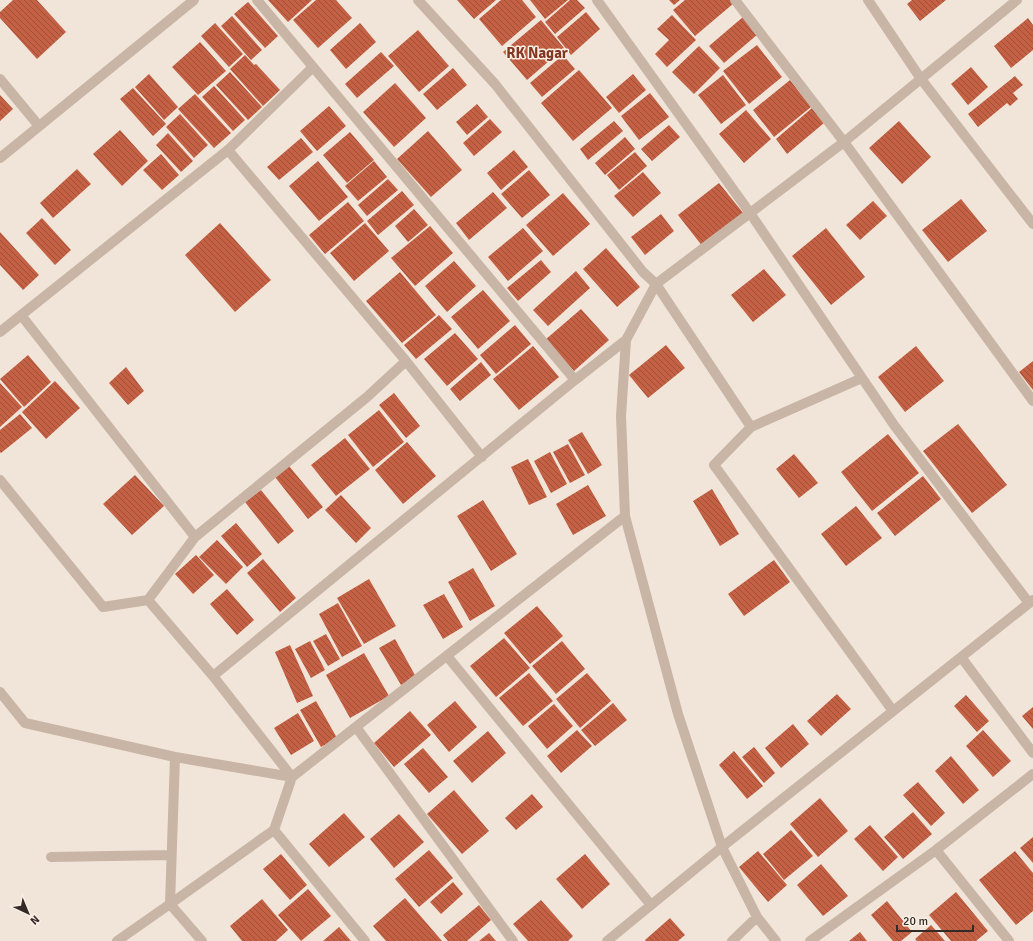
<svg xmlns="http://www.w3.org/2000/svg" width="1033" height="941" viewBox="0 0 1033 941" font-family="Signika,sans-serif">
	<defs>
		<pattern id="building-back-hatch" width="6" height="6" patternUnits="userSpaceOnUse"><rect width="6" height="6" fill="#c46144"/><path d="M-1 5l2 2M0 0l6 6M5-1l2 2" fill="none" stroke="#a05039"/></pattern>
	</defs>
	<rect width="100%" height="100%" fill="#f1e5d9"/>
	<path fill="url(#building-back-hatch)" d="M13,0H37L66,32L37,59L0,18V12Z
		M268,0H312L288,22Z
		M316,0H336L352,18L318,48L293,20Z
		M457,0H496L474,19Z
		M501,0H522L536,17L502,46L479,19Z
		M530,0H568L545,19Z
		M570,0H577L585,8L555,34L545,22Z
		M669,0H680L674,5Z
		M685,0H731L734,3L695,36L673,10Z
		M912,0H946L920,21L907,4Z
		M248,2L278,36L265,48L234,14Z
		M586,12L600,29L571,55L557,37Z
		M672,15L696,40L667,67L655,54L669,40L657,29Z
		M232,16L262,50L251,60L221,26Z
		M743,17L758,34L724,63L709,46Z
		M1028,18L1033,25V50L1011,68L994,46Z
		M541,20L564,48L527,80L503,52Z
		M215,23L243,54L229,67L201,36Z
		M360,23L376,42L346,69L330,50Z
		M418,30L449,66L419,92L388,56Z
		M200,42L226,71L198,95L172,67Z
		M757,45L782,77L749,104L723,71Z
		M699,46L720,68L694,94L672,72Z
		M381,52L394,66L357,98L345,84Z
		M245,55L254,65L256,64L280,90L263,106L230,69Z
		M563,55L575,69L542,97L530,83Z
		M971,67L988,87L968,105L951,84Z
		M453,68L467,85L437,110L423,94Z
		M579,70L612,108L573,141L541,103Z
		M230,72L262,107L248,120L216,85Z
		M149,74L178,107L164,120L135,87Z
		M633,74L646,90L619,113L606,97Z
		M723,75L746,105L721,124L698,95Z
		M1015,76L1023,85L1013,93L1018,99L1010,106L1007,103L978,127L968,114Z
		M790,80L811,107L774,137L753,110Z
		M395,83L426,118L394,147L363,112Z
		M214,86L245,120L233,131L202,97Z
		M133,88L166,124L153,136L120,99Z
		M650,93L669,117L639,140L621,116Z
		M195,94L231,133L214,148L178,109Z
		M0,95L13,109L0,121Z
		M477,104L488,117L467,135L456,122Z
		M329,106L346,126L317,151L300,131Z
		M812,108L824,123L787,154L776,139Z
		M746,110L771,139L744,163L719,134Z
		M180,114L208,145L194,158L166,127Z
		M490,119L502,132L474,156L463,143Z
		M614,121L623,131L588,160L580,149Z
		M899,121L931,157L902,184L869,148Z
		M669,125L680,137L652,161L641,149Z
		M120,130L148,161L122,186L93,154Z
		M428,131L462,170L431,197L397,159Z
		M350,132L374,160L347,183L323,155Z
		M168,133L193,161L181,172L156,145Z
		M625,137L635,149L605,175L595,163Z
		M301,138L313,152L279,180L267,167Z
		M514,150L528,167L501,190L487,173Z
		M635,152L647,166L619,190L607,175Z
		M161,154L179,175L162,190L143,170Z
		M318,161L348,197L319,221L289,186Z
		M374,161L387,177L358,201L345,186Z
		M77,169L91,184L53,218L40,203Z
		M529,170L550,195L522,218L501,194Z
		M643,172L661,193L633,217L614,196Z
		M388,179L398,190L367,216L358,205Z
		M719,183L744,214L703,247L678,215Z
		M402,191L414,205L378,235L367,221Z
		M493,192L507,208L469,240L456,223Z
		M563,193L590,224L553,256L526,225Z
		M961,199L987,231L948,262L922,230Z
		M873,201L887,216L860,240L846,225Z
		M348,202L364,221L325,254L309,235Z
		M414,209L428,225L408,242L395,226Z
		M661,214L674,231L645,255L631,237Z
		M42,218L71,250L55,265L26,233Z
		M220,223L271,280L235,312L185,255Z
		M365,223L389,251L354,281L330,253Z
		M430,226L453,253L415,286L391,258Z
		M523,228L543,251L508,281L488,257Z
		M826,228L865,277L831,305L792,256Z
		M0,232L39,275L23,290L0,265Z
		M606,248L640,287L617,307L583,269Z
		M541,260L551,272L518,301L507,288Z
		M454,261L476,286L447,312L425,286Z
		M764,269L786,295L753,322L731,295Z
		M576,271L590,288L548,326L533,310Z
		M400,272L436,315L402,343L366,301Z
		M483,290L510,321L478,349L451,317Z
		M581,309L609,340L574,371L545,340Z
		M439,315L452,329L416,359L404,345Z
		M515,325L531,344L496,374L480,355Z
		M455,333L478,359L447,386L424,359Z
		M666,345L685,368L648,398L629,375Z
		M533,346L559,377L519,410L493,379Z
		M916,346L944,381L905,412L878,377Z
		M28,355L51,382L24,407L0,379Z
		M1033,361V390L1019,372Z
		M481,362L491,375L460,401L450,389Z
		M126,367L144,391L128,405L109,383Z
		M55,381L80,408L46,439L22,412Z
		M0,383L22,407L0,427Z
		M394,393L420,426L406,438L379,405Z
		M379,410L404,442L373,467L348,435Z
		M20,414L32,428L1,453L0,452V430Z
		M958,424L1007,485L972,513L923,451Z
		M582,432L602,465L588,474L568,440Z
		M888,434L919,473L872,511L841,472Z
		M345,438L370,469L336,496L311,465Z
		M407,442L436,476L403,504L375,470Z
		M568,444L585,475L570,483L553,452Z
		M550,452L567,484L551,493L534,461Z
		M794,454L818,483L799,498L776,469Z
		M528,459L547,497L529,505L511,467Z
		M289,466L323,507L308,519L275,477Z
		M135,475L164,506L132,535L103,504Z
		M923,476L941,499L895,536L877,513Z
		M588,485L606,516L573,535L556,504Z
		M712,489L739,534L720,546L693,501Z
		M261,490L294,531L278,544L245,502Z
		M341,495L371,528L356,543L325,510Z
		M483,500L517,554L491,571L457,516Z
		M856,506L882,538L846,566L821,534Z
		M236,523L262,554L247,567L221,536Z
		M217,540L243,567L226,584L199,557Z
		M196,555L214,575L193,594L175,574Z
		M263,559L296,598L280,612L247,573Z
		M774,560L790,582L744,616L728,594Z
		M473,568L495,606L470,621L448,582Z
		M369,579L396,626L364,644L337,598Z
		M227,589L254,620L237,635L210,604Z
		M444,594L463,627L443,639L423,605Z
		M338,603L362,646L342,657L319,614Z
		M537,606L563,636L530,664L504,633Z
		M326,634L340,659L328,666L313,641Z
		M504,638L530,668L496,697L470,666Z
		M395,639L416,677L401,685L379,648Z
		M310,641L325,670L311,678L295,649Z
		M562,641L585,669L556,694L532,666Z
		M290,645L313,696L297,703L275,652Z
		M364,653L389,696L350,718L326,675Z
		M529,673L553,701L523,726L499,698Z
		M587,673L611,701L580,728L556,699Z
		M837,694L851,709L821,736L807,721Z
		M966,695L989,721L977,732L954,706Z
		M316,701L337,738L321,747L300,710Z
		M455,701L477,727L449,752L427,725Z
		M613,703L627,720L595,746L581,730Z
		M554,704L573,726L547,749L528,726Z
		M1033,707V729L1022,716Z
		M410,711L431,735L394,767L374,743Z
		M298,713L314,741L291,755L274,728Z
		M793,724L809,744L781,768L765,748Z
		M577,730L592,746L561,773L547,756Z
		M983,730L1011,761L993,777L966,746Z
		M488,731L506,753L472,783L453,761Z
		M754,747L775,773L764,783L742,757Z
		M423,748L448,777L429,793L404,764Z
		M734,751L763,786L747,799L719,765Z
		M951,756L979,790L963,804L935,771Z
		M918,782L945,813L931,826L903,795Z
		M454,790L489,831L462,854L427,814Z
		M532,794L543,807L516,830L505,818Z
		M820,798L848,831L818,857L790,824Z
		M913,812L932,834L903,859L884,837Z
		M344,813L365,837L329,867L309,844Z
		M399,814L424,842L394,868L370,839Z
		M870,825L898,857L883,871L854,839Z
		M791,830L813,856L784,880L763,854Z
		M1033,837V863L1020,848Z
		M429,850L453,878L419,907L395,879Z
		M758,851L787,885L768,902L739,867Z
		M1015,851L1033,873V911L1016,925L979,880Z
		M281,854L307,885L290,900L263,869Z
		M585,854L610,884L582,909L556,879Z
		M821,864L848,896L823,916L797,885Z
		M453,882L463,894L441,914L430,902Z
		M308,889L331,916L301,941L278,915Z
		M956,892L988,931L976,941H951L929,915Z
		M405,898L442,941H386L373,926Z
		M262,899L288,930L276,941H242L230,926Z
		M541,900L573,936L568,941H528L513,924Z
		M887,901L912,932L901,941H893L871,915Z
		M479,905L491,920L467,941H448L443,935Z
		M670,918L685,935L678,941H646L645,940Z
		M931,925L945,941H917L915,939Z
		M339,927L351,941H323Z
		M860,932L867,941H849Z
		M489,933L496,941H479Z"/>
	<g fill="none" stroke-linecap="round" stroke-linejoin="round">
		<path stroke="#c8b5a6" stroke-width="10" d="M418,0L495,84L643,272L656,284L844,142L1017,0
			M597,0L750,213L894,425L1029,603
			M735,0L844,142L1033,401
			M868,0L921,79L1033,224
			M313,67L228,150L406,361L367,397L195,537L148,600L213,676L292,777L625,516
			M0,79L39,126
			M0,158L194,0
			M21,315L195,537
			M0,332L228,150
			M626,340L621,416L625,516L678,714L722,847L757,917L776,941
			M406,361L482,457
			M575,380L626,340L656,284L751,427L714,465L893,711
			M751,427L862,378
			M0,480L103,607L148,600
			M447,656L651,905
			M961,657L1033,753
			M213,676L575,380L257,0
			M0,692L25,723L175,757L292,777L274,830L365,941
			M356,727L513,941
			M936,850L1009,941
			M51,857L171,855
			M117,941L170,904L175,757
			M202,941L170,904L274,830
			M607,941L722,847L1033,600
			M732,941L757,917
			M810,941L936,850L1033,774"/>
	</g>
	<g text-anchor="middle" stroke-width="3" stroke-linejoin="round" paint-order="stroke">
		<g font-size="15" font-weight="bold" fill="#823721" stroke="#f9efe5">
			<text x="537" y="58">RK Nagar</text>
		</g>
	</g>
	<g transform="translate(28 913) rotate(136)" stroke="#f9efe5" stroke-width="3" paint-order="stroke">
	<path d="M0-3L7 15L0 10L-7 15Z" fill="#342b27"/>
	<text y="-6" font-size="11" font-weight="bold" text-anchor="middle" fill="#342b27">N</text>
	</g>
	<path d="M897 925v6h76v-6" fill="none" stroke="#342b27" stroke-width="2"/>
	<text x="903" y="925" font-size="12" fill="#342b27" stroke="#f9efe5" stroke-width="3" paint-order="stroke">20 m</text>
</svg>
